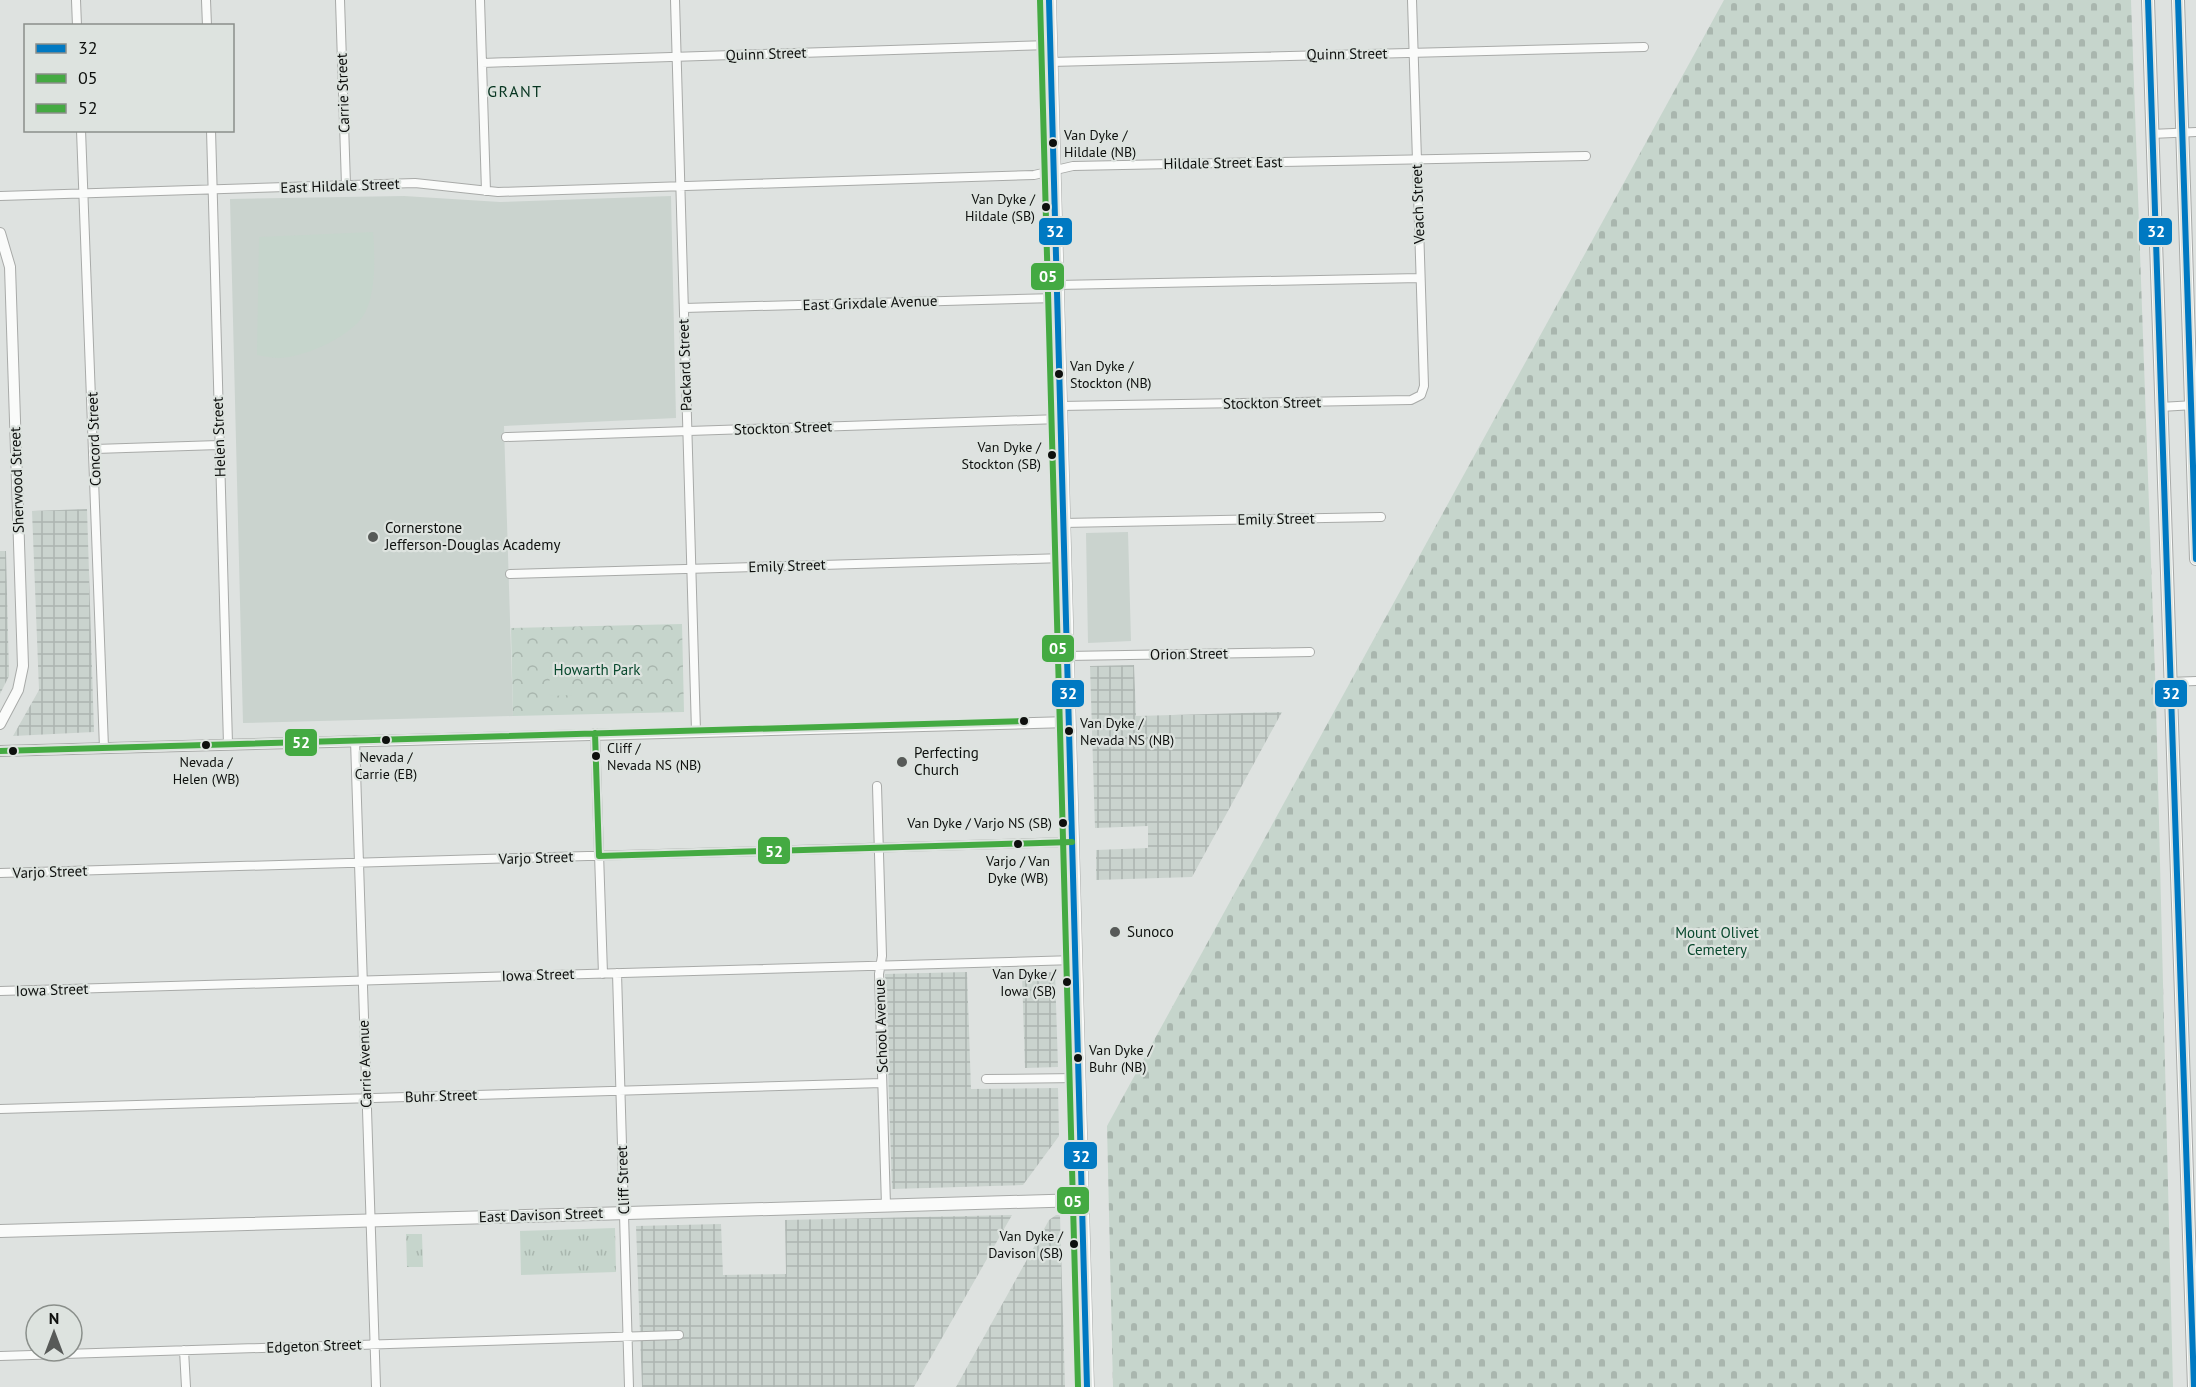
<svg xmlns="http://www.w3.org/2000/svg" width="2196" height="1387" viewBox="0 0 2196 1387" font-family="'PT Sans',sans-serif">
	<defs>
		<pattern id="industrial-grid" width="8" height="8" patternUnits="userSpaceOnUse" patternTransform="scale(1.5)"><rect width="8" height="8" fill="#cad3ce"/><path d="M0 4h8M4 0v8" fill="none" stroke="#acb4b0"/></pattern>
		<pattern id="grass-tufts" width="24" height="20" patternUnits="userSpaceOnUse" patternTransform="scale(1.5)"><rect width="24" height="20" fill="#c6d5cc"/><path d="M3 7l-1-3M5 7V3M7 7l1-3M15 17l-1-3M17 17v-4M19 17l1-3" fill="none" stroke="#a9b6ae"/></pattern>
		<pattern id="cemetery-stones" width="16" height="16" patternUnits="userSpaceOnUse" patternTransform="scale(1.5)"><rect width="16" height="16" fill="#c6d5cc"/><path d="M2 7V4a2 2 0 0 1 4 0v3zM10 15v-3a2 2 0 0 1 4 0v3z" fill="#a9b6ae"/></pattern>
		<pattern id="park-crowns" width="20" height="18" patternUnits="userSpaceOnUse" patternTransform="scale(1.5)"><rect width="20" height="18" fill="#c6d5cc"/><path d="M2 6a3 3 0 1 1 6 0M12 15a3 3 0 1 1 6 0" fill="none" stroke="#a9b6ae"/></pattern>
	</defs>
	<rect width="100%" height="100%" fill="#dee2e0"/>
	<path fill="#cad3ce" d="M404,196L500,202L671,196L676,418L504,426L513,716L243,723L230,199Z
		M1128,532L1131,641L1088,643L1086,533Z"/>
	<path fill="url(#industrial-grid)" d="M87,509L94,732L13,736L39,690L32,511Z
		M0,551H6L9,676L0,694Z
		M1134,665L1136,716L1282,712L1192,877L1096,880V850L1148,848V826L1095,828L1090,666Z
		M967,972L971,1089L1058,1088L1059,1136L1023,1185L892,1189L885,974Z
		M1055,972L1058,1067L1025,1068L1022,973Z
		M1012,1215L914,1387H642L636,1226L721,1224L723,1275L786,1274L785,1220Z
		M1056,1215H1060L1065,1387H956L1049,1220Z"/>
	<path fill="url(#grass-tufts)" d="M615,1228L616,1272L521,1275L520,1231Z
		M406,1234H422L423,1267H407Z"/>
	<path fill="url(#cemetery-stones)" d="M1724,0H2131L2156,701L2173,1387H1113L1107,1126Z"/>
	<path fill="url(#park-crowns)" d="M682,624L684,712L513,716L511,628Z"/>
	<path fill="#c6d5cc" d="M373,232C375,256 376,289 366,311C355,335 306,357 280,358C272,358 264,356 257,355L259,237Z
		M570,660L572,695L550,696L549,661Z"/>
	<g fill="none" stroke-linecap="round" stroke-linejoin="round">
		<defs>
			<path id="minor" d="M76,0L77,26
				M206,0L207,26
				M340,0L346,185
				M480,0L486,191
				M675,0L696,731
				M1050,62L1644,47
				M482,63L1050,45
				M81,130L104,748
				M211,130L228,744
				M2151,134L2196,132
				M0,196L415,183L498,192L1034,175L1073,166L1586,156
				M1057,285L1420,278
				M684,308L1057,298
				M1060,406L1411,400L1421,395L1424,386L1412,0
				M2160,407L2195,405
				M506,437L1060,419
				M95,449L219,445
				M1063,523L1381,517
				M510,574L1064,558
				M1067,656L1310,652
				M2169,682L2196,681
				M595,733L603,974
				M355,740L376,1387
				M877,786L882,956L879,974L886,1205
				M0,873L1072,842
				M617,973L629,1387
				M0,991L1075,960
				M986,1079L1079,1078
				M0,1109L882,1083
				M184,1350L186,1387
				M0,1356L679,1335"/>
			<path id="tertiary" d="M0,233L10,267L23,666L18,690L0,724
				M0,751L1069,722"/>
			<path id="secondary" d="M2148,0L2194,1387
				M2178,0L2196,559
				M0,1231L1082,1200"/>
			<path id="primary" d="M1049,0L1087,1387"/>
		</defs>
		<use href="#minor" stroke="#a8aaa8" stroke-width="10"/>
		<use href="#tertiary" stroke="#a8aaa8" stroke-width="12"/>
		<use href="#secondary" stroke="#a8aaa8" stroke-width="14"/>
		<use href="#primary" stroke="#a8aaa8" stroke-width="15"/>
		<use href="#minor" stroke="#fafbfa" stroke-width="8"/>
		<use href="#tertiary" stroke="#fafbfa" stroke-width="10"/>
		<use href="#secondary" stroke="#fafbfa" stroke-width="12"/>
		<use href="#primary" stroke="#fafbfa" stroke-width="14"/>
		<defs>
			<path id="bus-1" d="M1049,0L1087,1387
				M2148,0L2194,1387
				M2178,0L2196,559"/>
			<path id="bus-2" d="M1040,0L1078,1387"/>
			<path id="bus-3" d="M595,733L599,856L1072,842
				M0,751L1024,721"/>
		</defs>
		<use href="#bus-1" stroke="#dde3df" stroke-width="10"/>
		<use href="#bus-2" stroke="#dde3df" stroke-width="10"/>
		<use href="#bus-3" stroke="#dde3df" stroke-width="10"/>
		<use href="#bus-1" stroke="#0079c2" stroke-width="6"/>
		<use href="#bus-2" stroke="#44aa42" stroke-width="6"/>
		<use href="#bus-3" stroke="#44aa42" stroke-width="6"/>
	</g>
	<g fill="#0e100e" stroke="#dde3df" stroke-width="2">
		<circle cx="1053" cy="143" r="5"/>
		<circle cx="1046" cy="207" r="5"/>
		<circle cx="1059" cy="374" r="5"/>
		<circle cx="1052" cy="455" r="5"/>
		<circle cx="1024" cy="721" r="5"/>
		<circle cx="1069" cy="731" r="5"/>
		<circle cx="386" cy="740" r="5"/>
		<circle cx="206" cy="745" r="5"/>
		<circle cx="13" cy="751" r="5"/>
		<circle cx="596" cy="756" r="5"/>
		<circle cx="1063" cy="823" r="5"/>
		<circle cx="1018" cy="844" r="5"/>
		<circle cx="1067" cy="982" r="5"/>
		<circle cx="1078" cy="1058" r="5"/>
		<circle cx="1074" cy="1244" r="5"/>
	</g>
	<g fill="#575a58" stroke="#dde3df" stroke-width="2">
		<circle cx="373" cy="537" r="6"/>
		<circle cx="902" cy="762" r="6"/>
		<circle cx="1115" cy="932" r="6"/>
	</g>
	<g text-anchor="middle" stroke-width="4.5" stroke-linejoin="round" paint-order="stroke">
		<g font-size="14" fill="#0e100e" stroke="#dde3df" text-anchor="start">
			<text x="1064" y="140">Van Dyke /<tspan x="1064" dy="17">Hildale (NB)</tspan></text>
			<text x="1035" y="204" text-anchor="end">Van Dyke /<tspan x="1035" dy="17">Hildale (SB)</tspan></text>
			<text x="1070" y="371">Van Dyke /<tspan x="1070" dy="17">Stockton (NB)</tspan></text>
			<text x="1041" y="452" text-anchor="end">Van Dyke /<tspan x="1041" dy="17">Stockton (SB)</tspan></text>
			<text x="1080" y="728">Van Dyke /<tspan x="1080" dy="17">Nevada NS (NB)</tspan></text>
			<text x="607" y="753">Cliff /<tspan x="607" dy="17">Nevada NS (NB)</tspan></text>
			<text x="386" y="762" text-anchor="middle">Nevada /<tspan x="386" dy="17">Carrie (EB)</tspan></text>
			<text x="206" y="767" text-anchor="middle">Nevada /<tspan x="206" dy="17">Helen (WB)</tspan></text>
			<text x="1052" y="828" text-anchor="end">Van Dyke / Varjo NS (SB)</text>
			<text x="1018" y="866" text-anchor="middle">Varjo / Van<tspan x="1018" dy="17">Dyke (WB)</tspan></text>
			<text x="1056" y="979" text-anchor="end">Van Dyke /<tspan x="1056" dy="17">Iowa (SB)</tspan></text>
			<text x="1089" y="1055">Van Dyke /<tspan x="1089" dy="17">Buhr (NB)</tspan></text>
			<text x="1063" y="1241" text-anchor="end">Van Dyke /<tspan x="1063" dy="17">Davison (SB)</tspan></text>
		</g>
		<g font-size="15" fill="#0e100e" stroke="#dde3df">
			<text transform="translate(766 54) rotate(-2)" y="5">Quinn Street</text>
			<text transform="translate(1347 54) rotate(-1)" y="5">Quinn Street</text>
			<text transform="translate(343 93) rotate(-92)" y="5">Carrie Street</text>
			<text transform="translate(1223 163) rotate(-1)" y="5">Hildale Street East</text>
			<text transform="translate(340 186) rotate(-2)" y="5">East Hildale Street</text>
			<text transform="translate(1418 204) rotate(-92)" y="5">Veach Street</text>
			<text transform="translate(870 303) rotate(-2)" y="5">East Grixdale Avenue</text>
			<text transform="translate(685 365) rotate(-92)" y="5">Packard Street</text>
			<text transform="translate(1272 403) rotate(-1)" y="5">Stockton Street</text>
			<text transform="translate(783 428) rotate(-2)" y="5">Stockton Street</text>
			<text transform="translate(219 437) rotate(-92)" y="5">Helen Street</text>
			<text transform="translate(94 439) rotate(-92)" y="5">Concord Street</text>
			<text transform="translate(17 480) rotate(-92)" y="5">Sherwood Street</text>
			<text transform="translate(1276 519) rotate(-1)" y="5">Emily Street</text>
			<text transform="translate(787 566) rotate(-2)" y="5">Emily Street</text>
			<text transform="translate(1189 654) rotate(-1)" y="5">Orion Street</text>
			<text transform="translate(536 858) rotate(-2)" y="5">Varjo Street</text>
			<text transform="translate(50 872) rotate(-2)" y="5">Varjo Street</text>
			<text transform="translate(538 975) rotate(-2)" y="5">Iowa Street</text>
			<text transform="translate(52 990) rotate(-2)" y="5">Iowa Street</text>
			<text transform="translate(881 1026) rotate(-92)" y="5">School Avenue</text>
			<text transform="translate(365 1064) rotate(-92)" y="5">Carrie Avenue</text>
			<text transform="translate(441 1096) rotate(-2)" y="5">Buhr Street</text>
			<text transform="translate(623 1180) rotate(-92)" y="5">Cliff Street</text>
			<text transform="translate(541 1215) rotate(-2)" y="5">East Davison Street</text>
			<text transform="translate(314 1346) rotate(-2)" y="5">Edgeton Street</text>
		</g>
		<g font-size="15" fill="#0e100e" stroke="#dde3df" text-anchor="start">
			<text x="385" y="533">Cornerstone<tspan x="385" dy="17">Jefferson-Douglas Academy</tspan></text>
			<text x="914" y="758">Perfecting<tspan x="914" dy="17">Church</tspan></text>
			<text x="1127" y="937">Sunoco</text>
		</g>
		<g font-size="15" fill="#09492e" stroke="#dde3df">
			<text x="597" y="675">Howarth Park</text>
			<text x="1717" y="938">Mount Olivet<tspan x="1717" dy="17">Cemetery</tspan></text>
		</g>
		<g font-size="16" letter-spacing="1.5" fill="#063420" stroke="#dde3df">
			<text x="515" y="97">GRANT</text>
		</g>
	</g>
	<g stroke="#dde3df" stroke-width="2">
		<rect x="1038" y="217" width="35" height="29" rx="6" fill="#0079c2"/>
		<rect x="2138" y="217" width="35" height="29" rx="6" fill="#0079c2"/>
		<rect x="1030" y="262" width="35" height="29" rx="6" fill="#44aa42"/>
		<rect x="1041" y="634" width="34" height="29" rx="6" fill="#44aa42"/>
		<rect x="1051" y="679" width="34" height="29" rx="6" fill="#0079c2"/>
		<rect x="2154" y="679" width="34" height="29" rx="6" fill="#0079c2"/>
		<rect x="284" y="728" width="34" height="29" rx="6" fill="#44aa42"/>
		<rect x="757" y="836" width="34" height="29" rx="6" fill="#44aa42"/>
		<rect x="1063" y="1141" width="35" height="29" rx="6" fill="#0079c2"/>
		<rect x="1056" y="1186" width="34" height="29" rx="6" fill="#44aa42"/>
	</g>
	<g font-size="16" text-anchor="middle" font-weight="bold" fill="#fff">
		<text x="1055" y="237">32</text>
		<text x="2156" y="237">32</text>
		<text x="1048" y="282">05</text>
		<text x="1058" y="654">05</text>
		<text x="1068" y="699">32</text>
		<text x="2171" y="699">32</text>
		<text x="301" y="748">52</text>
		<text x="774" y="857">52</text>
		<text x="1081" y="1162">32</text>
		<text x="1073" y="1207">05</text>
	</g>
	<rect x="24" y="24" width="210" height="108" fill="#dde3df" stroke="#8a8f8b" stroke-width="1.5"/>
	<rect x="36" y="44" width="30" height="9" fill="#0079c2" stroke="#8a8f8b" stroke-width="1.5"/>
	<text x="78" y="54" font-size="18" fill="#0e100e">32</text>
	<rect x="36" y="74" width="30" height="9" fill="#44aa42" stroke="#8a8f8b" stroke-width="1.5"/>
	<text x="78" y="84" font-size="18" fill="#0e100e">05</text>
	<rect x="36" y="104" width="30" height="9" fill="#44aa42" stroke="#8a8f8b" stroke-width="1.5"/>
	<text x="78" y="114" font-size="18" fill="#0e100e">52</text>
	<g transform="translate(54 1333)"><circle r="28" fill="#dde3df" stroke="#8a8f8b" stroke-width="1.5"/>
	<path d="M0-4.5L10 22L0 15L-10 22Z" fill="#575a58"/>
	<text y="-9" font-size="16" font-weight="bold" text-anchor="middle" fill="#0e100e">N</text>
	</g>
</svg>
